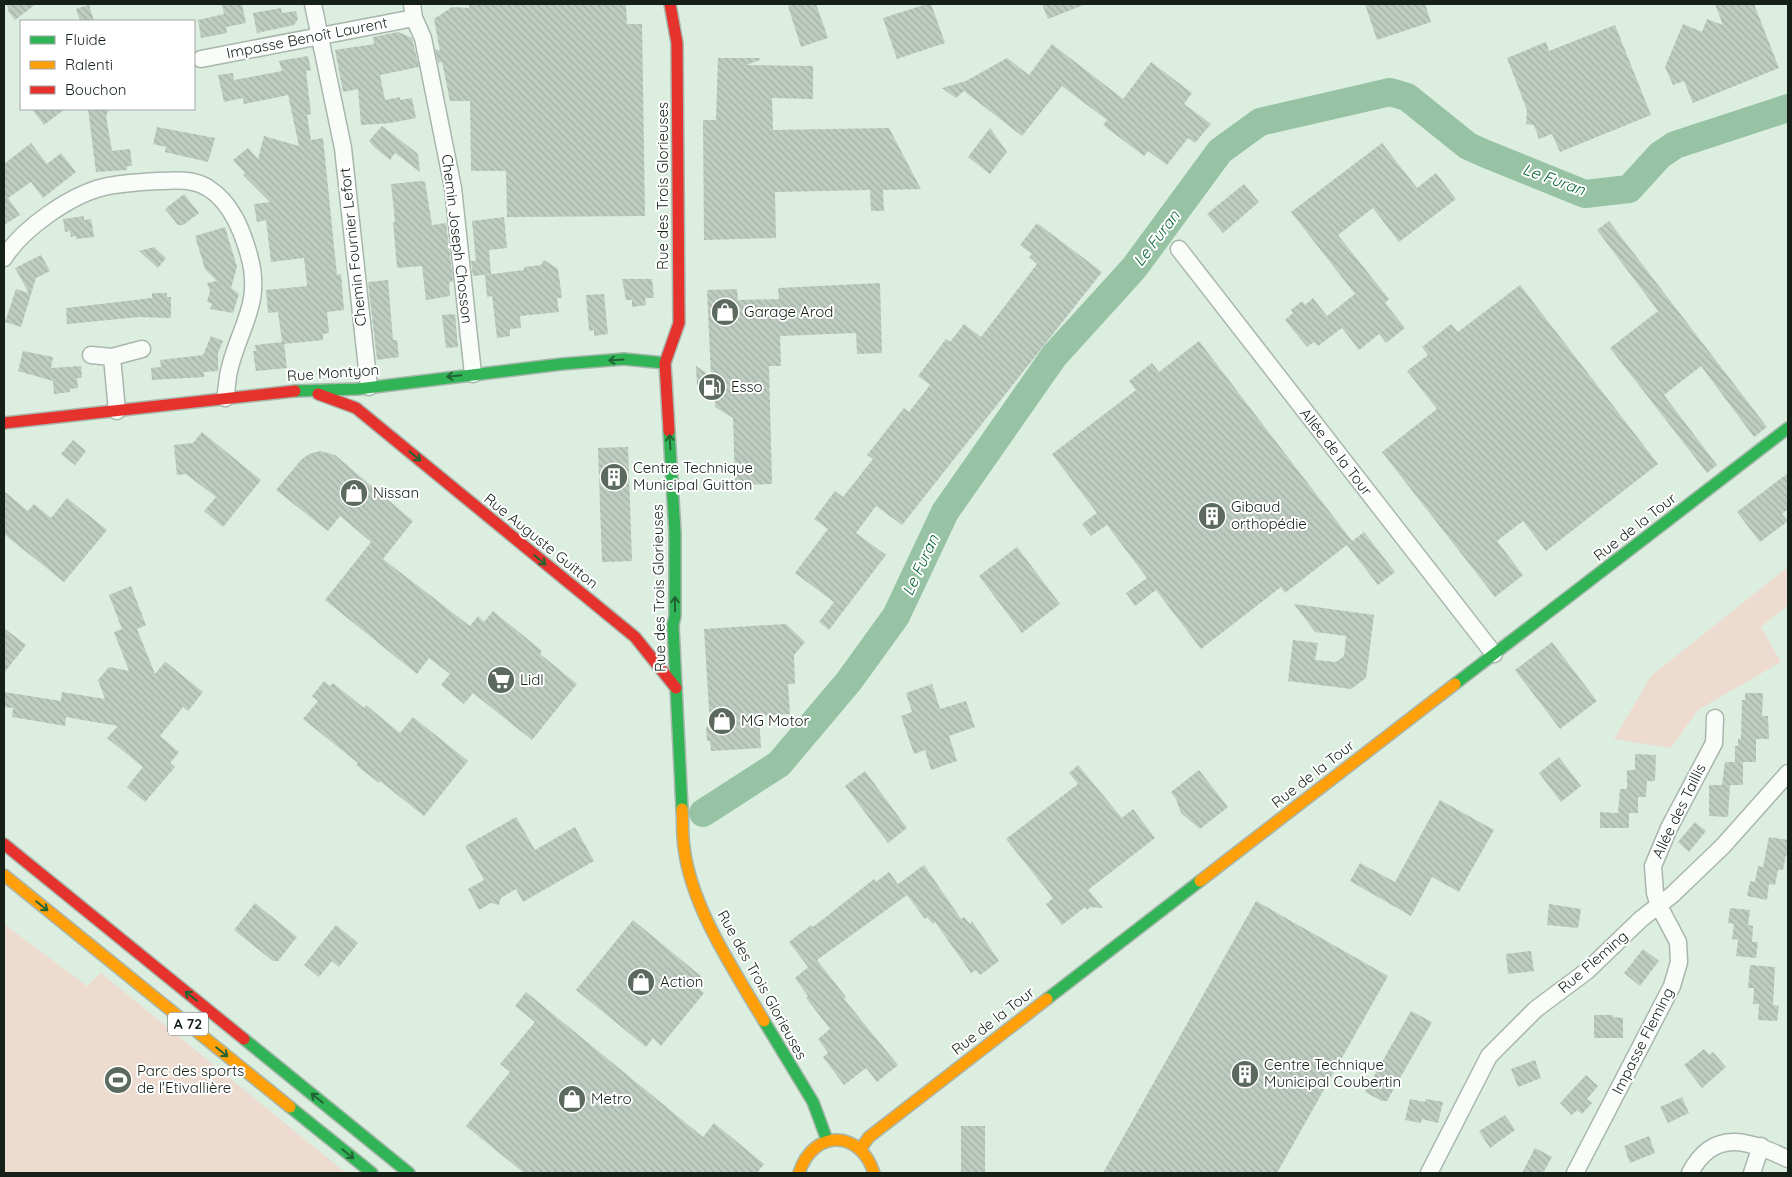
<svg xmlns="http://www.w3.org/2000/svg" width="1792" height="1177" viewBox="0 0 1792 1177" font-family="Quicksand,sans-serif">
	<defs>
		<pattern id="building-back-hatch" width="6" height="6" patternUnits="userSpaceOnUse" patternTransform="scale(1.25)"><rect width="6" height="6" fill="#beccc1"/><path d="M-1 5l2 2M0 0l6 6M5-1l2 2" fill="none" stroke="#a2afa5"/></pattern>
	</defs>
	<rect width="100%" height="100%" fill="#dceee0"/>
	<path fill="#eedbd0" d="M1788,567V605L1761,627L1781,662L1698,710L1671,748L1614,739L1651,676Z
		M4,924L87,986L101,973L346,1173H4Z"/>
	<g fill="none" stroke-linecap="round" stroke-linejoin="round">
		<path stroke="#97c3a4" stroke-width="28" d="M703,813L779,764L849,681L896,616L945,512L1054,356L1134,268L1220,151L1260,122L1390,92L1407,97L1468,146L1486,154L1585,194L1629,189L1660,155L1675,145L1788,108"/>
	</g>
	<path fill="url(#building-back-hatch)" d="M6,4H36L15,20L7,10L9,9Z
		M222,4H242L246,23L226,27L227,33L201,38L198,20L224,14Z
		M469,4H626L627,24H642L645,216L507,217L506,171H471L470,101H450L442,62L438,63L435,49L440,51L434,19L452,7L469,8Z
		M795,4H816L828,38L801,47L788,6Z
		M927,4H931L945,43L897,59L883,18Z
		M1042,4H1086L1048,19Z
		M1365,4H1425L1431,22L1377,40Z
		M1715,4H1754L1779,68L1693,103L1684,81L1673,85L1665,67L1683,24L1702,32L1707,19L1723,25Z
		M89,5L94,21H80L76,9Z
		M281,8L282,13L296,11L298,19L294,25L257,33L253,13Z
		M1615,25L1651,115L1560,152L1552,134L1539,139L1534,125L1526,124L1527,110L1507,58L1546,42L1549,51Z
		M398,32L412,38L419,67L380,75L385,100L400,97V100L412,98L416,118L390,123L361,125L358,89L343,92L335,50L374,44L373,37Z
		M1052,44L1123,99L1151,62L1192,93L1184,104L1211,124L1195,143L1188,138L1167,165L1148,151L1144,156L1103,125L1107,120L1062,86L1022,136L964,91L956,98L942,88L966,81L1007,58L1029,75Z
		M308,56L311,70L306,71L311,114L307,115L311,140L323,138L337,275L341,274L344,310L327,312L329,333L323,334V340L284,344L287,368L256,371L253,351H256L255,345L282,342L278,312L268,313L266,290L307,286L304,258L271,262L266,220L257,222L254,204L270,202L243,175L245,173L233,160L248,148L258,159L264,136L299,146L288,95L244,104L243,98L224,102L218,75L233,73L234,80L282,71L279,61Z
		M718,58H760V60L746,65L813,66V99L772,98L773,130L889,128L921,189L883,190L884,211H871L870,190L775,192L776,238L704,240L703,120H716Z
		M32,109H65L44,125Z
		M88,109H109L106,116L112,151L130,149L132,166H127V170L96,172Z
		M382,126L418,154L420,172L395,153L390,160L374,147L369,141Z
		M157,127L215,138L208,162L165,152L166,147L153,144Z
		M990,128L1007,152L990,174L968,157Z
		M31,143L47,164L61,153L76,172L43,198L31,182L8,198L20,215L4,225V164Z
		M1382,143L1417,188L1436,173L1456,199L1399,242L1373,208L1338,235L1389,299L1385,303L1405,328L1386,343L1379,334L1359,350L1342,328L1318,346L1314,342L1307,347L1285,320L1293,313L1291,310L1302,301L1305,305L1313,298L1327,316L1355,294L1291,212Z
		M421,181L425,182L432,225L446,223L453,279L452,282H449L450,296L426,300L422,266L397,268L393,222H395L391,184Z
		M1244,184L1259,202L1223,233L1207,214Z
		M184,194L199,213L183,225H178L165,209Z
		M84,216V220L91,219L94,237L76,239V236L71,237L70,231L65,232L63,219Z
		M504,217L507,248L489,250L491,274L473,276L471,261H476L472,221Z
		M1609,221L1767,427L1754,437L1701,366L1664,395L1717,465L1707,473L1610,348L1658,311L1597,230Z
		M1037,223L1102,272L902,525L876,506L856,533L886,555L829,630L819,622L834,602L795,573L828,529L814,519L835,491L843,497L873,459L867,455L904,408L909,412L930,385L918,376L946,339L950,342L964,324L981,337L1037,264L1029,257L1032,254L1020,245Z
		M225,227L237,267L231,288L239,294L233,313L210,309L212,304L207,302L210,291L207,283L217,281L205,269L195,236Z
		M154,247L166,258L158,268L139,251Z
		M41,255L50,271L36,278L21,327L5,322L16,289L29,293L15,268Z
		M544,260L558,269L562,298H557L559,312L520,316L521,328L510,329V336L497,338L492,296L487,297L485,275L524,270V267L541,265Z
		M622,279H652L654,298H645L646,305L632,307V300H626Z
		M388,280L393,340H397L399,357L377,360L368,282Z
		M880,283L882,353L857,354L856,333L780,336L781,366H769L772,484L735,485L733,418L715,407V397L697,386L696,366L711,376L707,290L737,289L738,300L779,299L778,288Z
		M1520,285L1658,464L1546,551L1523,521L1497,541L1523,575L1495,597L1382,452L1437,409L1407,371L1428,355L1422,347L1451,324L1458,332Z
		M152,293H167V297H171V318L140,317L67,324L66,308L152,298Z
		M604,294L608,334L594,336V330L589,331L586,295Z
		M455,314L458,347L446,348L442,315Z
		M211,336L223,341L218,353V371L204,372V377L152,380L151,368L161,367L160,360L203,355Z
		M1199,341L1352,541L1285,593L1281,587L1201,649L1156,590L1135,606L1126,593L1147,578L1107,525L1091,536L1082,524L1097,513L1052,454L1136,390L1129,381L1152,363L1159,372Z
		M23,351L53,357L51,368L81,366L82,378H77L78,388L70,389V392L54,394L53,381L18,371Z
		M202,432L261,480L223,527L204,511L216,497L186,474L177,475L174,445L193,443Z
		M73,440L86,451L75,465L61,454Z
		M628,447L632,561L602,562L598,448Z
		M320,451L335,455L413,521L383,559L470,626L478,616L484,622L493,611L542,651L540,654L577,684L532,740L473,693L464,704L441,685L450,674L429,658L417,674L325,600L371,542L340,516L328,531L276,490L301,460L309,454Z
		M1788,473V509L1782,514L1788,521L1760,542L1737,512Z
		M4,491L28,511L34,504L51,518L67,498L107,530L64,582L4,534Z
		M1364,532L1395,572L1378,585L1347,545Z
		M1017,547L1060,604L1022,633L979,576Z
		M131,586L146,625L137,629L155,674L165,662L167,663L203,692L188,711L183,707L160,736L179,752L170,763L175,767L145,802L127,787L143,767L107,738L118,726L66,717L65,726L12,717L13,708L4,707V692L61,701L62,692L105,699L98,680L109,667L129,671L114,632L122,629L109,595Z
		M1294,604L1374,615L1366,678L1351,689L1288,681L1293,640L1318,643L1315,660L1336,662L1344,656L1346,636L1315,632Z
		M786,624L805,642L794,655L795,684H788L790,714L759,716L761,748L711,751L710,741H707L706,727L710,726L704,629Z
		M4,628L26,645L4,673Z
		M1552,642L1597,701L1560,729L1515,670Z
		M324,681L330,686L333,683L364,708L366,705L400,733L413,717L468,761L424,816L380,781L379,783L356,765L358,763L303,719L318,701L312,696Z
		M932,684L940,709L966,701L975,727L949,736L957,761L931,770L925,750L914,754L901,716L912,712L906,693Z
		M1745,693H1763L1762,716H1768L1769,739H1756V762H1735V746H1738V739H1741L1742,700H1745Z
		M1635,754L1656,755L1655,781H1647L1646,797H1638V813H1623H1629V828H1600V812L1618,813L1620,789H1627V770H1635Z
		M1559,757L1581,786L1561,802L1539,773Z
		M1725,762H1743V785H1722Z
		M1078,765L1122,818L1133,809L1155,838L1088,890L1103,908L1090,907L1087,910L1085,907L1062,925L1046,904L1053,898L1006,839L1078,784L1069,773Z
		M1199,770L1228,807L1200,829L1181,813L1176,799L1171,792Z
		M865,771L907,828L888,843L845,786Z
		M1709,785H1730L1728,817L1709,816Z
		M1440,800L1494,830L1459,892L1432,877L1411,916L1350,881L1360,863L1395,882Z
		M516,817L535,850L575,827L594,861L523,902L516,889L501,898L499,905L491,903L479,910L468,889L484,880L465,846Z
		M1695,822L1706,831L1689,852L1678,842Z
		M1769,837L1788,840V856L1786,855L1783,870H1778L1775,885L1769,884L1767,900L1747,896L1750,881L1755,882L1758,866L1763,867Z
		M924,865L961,919L964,917L970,924L972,921L999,961L980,975L976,970L971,973L935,922L933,924L927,917L925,919L907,895L817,960L846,997L844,999L898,1065L877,1082L866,1068L844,1085L823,1057L828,1053L818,1039L830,1029L806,998L808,996L795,978L813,963L808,967L789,942L811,925L813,927L874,879L876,882L889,872L898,884Z
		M1256,901L1388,976L1277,1173H1103Z
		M255,903L297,937L278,961H273L234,930Z
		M1549,904L1581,909L1578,928L1547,925Z
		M1730,908L1750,910L1748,925L1753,926L1752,942H1758L1756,958L1736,956L1738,940L1732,939L1734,924L1728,923Z
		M633,920L702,977L696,986L704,993L661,1046L653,1038L646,1047L576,990Z
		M336,925L358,943L339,967L332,961L319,977L304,965Z
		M1643,949L1659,961L1640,986L1624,973Z
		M1531,951L1534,971L1508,974L1506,954Z
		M1750,965L1775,967L1773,1005L1779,1006L1777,1021L1758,1020L1759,1004H1753L1754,988H1748Z
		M526,992L703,1137L714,1123L764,1164L757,1173H524L466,1126L510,1072L500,1064L535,1022L515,1006Z
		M1411,1011L1432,1022L1387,1101H1382L1365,1092Z
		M1594,1015H1613V1017L1623,1018V1038H1594Z
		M1704,1049L1709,1055L1713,1052L1726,1067L1702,1088L1684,1065Z
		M1535,1060L1541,1078L1518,1087L1511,1069Z
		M1586,1075L1598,1086L1587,1099L1592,1103L1582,1114L1577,1110L1572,1115L1560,1103Z
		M1682,1097L1689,1113L1668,1123L1660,1107Z
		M1410,1099L1425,1102L1426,1099L1443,1102L1438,1123L1422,1119L1421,1123L1405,1120Z
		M1505,1115L1515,1130L1490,1148L1479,1131Z
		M961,1126H985V1173H961Z
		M1649,1136L1655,1153L1630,1163L1624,1146Z
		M1535,1148L1552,1157L1543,1173H1522Z"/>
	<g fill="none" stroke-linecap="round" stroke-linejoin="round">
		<defs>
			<path id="street" d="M313,4L343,148L369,387
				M412,4L414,18L423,38L453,188L473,374
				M201,59L414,18
				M1179,249L1494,654
				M4,258C22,229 70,195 104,187C122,183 142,182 160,181C176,180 194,179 208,188C231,202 242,230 249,255C263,304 239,327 229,371C227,380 227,389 225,398
				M91,355L112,357L142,349
				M112,357L117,411
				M1429,1173L1489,1056L1536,1009L1587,971L1641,919L1672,895L1723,846L1788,773
				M1575,1173L1672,986L1679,962L1678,942L1659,906L1655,893L1653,866L1669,828L1714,743L1715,718
				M1690,1173C1714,1127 1750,1141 1788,1159
				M1752,1173L1761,1146"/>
			<path id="fast" d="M295,391L358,389L562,364L624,359L665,363
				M669,431L675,533V616L673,625L682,809
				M1455,684L1788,428
				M1047,999L1200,881
				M764,1021L813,1102L827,1140
				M244,1039L409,1173
				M290,1107L372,1173"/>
			<path id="slow" d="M682,809C683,821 682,835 684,847C691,907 734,970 764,1021
				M4,875L290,1107
				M1200,881L1455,684
				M861,1148L869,1137L1047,999
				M799,1173C813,1129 860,1129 874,1173"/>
			<path id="jam" d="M318,394L356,408L635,637L676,688
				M4,423L295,391
				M669,431L665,363L679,323L677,43L670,4
				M4,844L244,1039"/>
		</defs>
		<use href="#street" stroke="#a8b7ac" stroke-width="19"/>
		<use href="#fast" stroke="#a8b7ac" stroke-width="14"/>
		<use href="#slow" stroke="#a8b7ac" stroke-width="14"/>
		<use href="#jam" stroke="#a8b7ac" stroke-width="14"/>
		<use href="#street" stroke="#fafcfa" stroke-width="16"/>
		<use href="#fast" stroke="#30b455" stroke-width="11"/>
		<use href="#slow" stroke="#ff9f0a" stroke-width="11"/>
		<use href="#jam" stroke="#e5322d" stroke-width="11"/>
	</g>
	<defs><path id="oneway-shaft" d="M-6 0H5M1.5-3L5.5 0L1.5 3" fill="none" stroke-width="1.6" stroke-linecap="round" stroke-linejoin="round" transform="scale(1.25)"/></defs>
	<g stroke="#216333">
		<use href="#oneway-shaft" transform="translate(616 360) rotate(176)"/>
		<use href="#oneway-shaft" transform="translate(454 376) rotate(174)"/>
		<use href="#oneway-shaft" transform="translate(670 442) rotate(-93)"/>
		<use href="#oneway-shaft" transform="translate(415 456) rotate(40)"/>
		<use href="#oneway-shaft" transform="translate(540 560) rotate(40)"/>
		<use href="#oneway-shaft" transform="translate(675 604) rotate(-90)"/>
		<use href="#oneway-shaft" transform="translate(42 906) rotate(39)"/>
		<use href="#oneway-shaft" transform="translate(191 996) rotate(-141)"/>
		<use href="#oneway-shaft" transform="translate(222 1052) rotate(39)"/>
		<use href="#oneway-shaft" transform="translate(317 1098) rotate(-141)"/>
		<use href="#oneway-shaft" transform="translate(348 1154) rotate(39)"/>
	</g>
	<defs>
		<symbol id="shop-disc" viewBox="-11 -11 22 22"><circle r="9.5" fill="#5b695e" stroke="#fff"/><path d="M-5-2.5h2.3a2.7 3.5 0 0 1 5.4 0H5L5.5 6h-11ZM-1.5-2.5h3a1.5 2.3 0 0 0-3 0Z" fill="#fff"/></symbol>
		<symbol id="fuel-disc" viewBox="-11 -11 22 22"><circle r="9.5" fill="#5b695e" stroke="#fff"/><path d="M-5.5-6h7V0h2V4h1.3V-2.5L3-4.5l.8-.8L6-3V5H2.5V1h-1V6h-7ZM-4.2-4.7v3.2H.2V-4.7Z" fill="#fff"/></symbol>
		<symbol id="building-disc" viewBox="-11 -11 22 22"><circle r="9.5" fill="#5b695e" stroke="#fff"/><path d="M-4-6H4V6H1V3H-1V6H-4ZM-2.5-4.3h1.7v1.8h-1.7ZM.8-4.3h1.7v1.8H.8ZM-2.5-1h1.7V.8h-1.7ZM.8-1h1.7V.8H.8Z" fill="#fff"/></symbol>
		<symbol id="supermarket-disc" viewBox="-11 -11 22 22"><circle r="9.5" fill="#5b695e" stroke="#fff"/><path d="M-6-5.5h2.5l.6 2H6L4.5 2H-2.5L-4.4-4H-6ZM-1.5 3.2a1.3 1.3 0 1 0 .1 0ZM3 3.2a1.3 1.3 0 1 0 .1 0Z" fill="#fff"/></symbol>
		<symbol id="stadium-disc" viewBox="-11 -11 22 22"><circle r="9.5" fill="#5b695e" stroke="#fff"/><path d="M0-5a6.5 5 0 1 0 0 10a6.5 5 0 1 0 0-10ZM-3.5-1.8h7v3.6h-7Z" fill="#fff"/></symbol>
	</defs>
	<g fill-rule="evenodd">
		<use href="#shop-disc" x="709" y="296" width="32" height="32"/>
		<use href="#fuel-disc" x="696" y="371" width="32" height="32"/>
		<use href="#building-disc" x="598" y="461" width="32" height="32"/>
		<use href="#shop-disc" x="338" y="477" width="32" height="32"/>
		<use href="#building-disc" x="1196" y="500" width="32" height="32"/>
		<use href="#supermarket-disc" x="485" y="664" width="32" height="32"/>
		<use href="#shop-disc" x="706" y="705" width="32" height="32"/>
		<use href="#shop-disc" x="625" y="966" width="32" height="32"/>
		<use href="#building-disc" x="1229" y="1058" width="32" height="32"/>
		<use href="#stadium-disc" x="102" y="1064" width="32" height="32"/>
		<use href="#shop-disc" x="556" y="1083" width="32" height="32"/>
	</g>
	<g text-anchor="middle" stroke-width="4" stroke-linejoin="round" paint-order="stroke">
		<rect fill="#fff" stroke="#5b645d" stroke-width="1" x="168" y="1012.5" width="40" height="23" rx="4"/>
		<g font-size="14" font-weight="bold" fill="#152118">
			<text x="188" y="1029">A 72</text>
		</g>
		<g font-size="15" fill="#152118" stroke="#fff">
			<text transform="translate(307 38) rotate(-11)" y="5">Impasse Benoît Laurent</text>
			<text transform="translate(663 186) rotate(-90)" y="5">Rue des Trois Glorieuses</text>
			<text transform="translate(457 239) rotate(83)" y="5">Chemin Joseph Chosson</text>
			<text transform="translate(353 247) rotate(-96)" y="5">Chemin Fournier Lefort</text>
			<text transform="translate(333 373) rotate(-4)" y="5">Rue Montyon</text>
			<text transform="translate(1336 452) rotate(52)" y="5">Allée de la Tour</text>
			<text transform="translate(1635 527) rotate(-38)" y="5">Rue de la Tour</text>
			<text transform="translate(541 541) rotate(39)" y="5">Rue Auguste Guitton</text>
			<text transform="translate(659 588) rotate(-91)" y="5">Rue des Trois Glorieuses</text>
			<text transform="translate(1313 774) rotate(-38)" y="5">Rue de la Tour</text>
			<text transform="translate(1679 811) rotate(-64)" y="5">Allée des Taillis</text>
			<text transform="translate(1593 962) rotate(-41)" y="5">Rue Fleming</text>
			<text transform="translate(762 985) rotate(61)" y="5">Rue des Trois Glorieuses</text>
			<text transform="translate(993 1021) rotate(-38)" y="5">Rue de la Tour</text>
			<text transform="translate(1643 1041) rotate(-63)" y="5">Impasse Fleming</text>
		</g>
		<g font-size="15" fill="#152118" stroke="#fff" text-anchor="start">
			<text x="744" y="317">Garage Arod</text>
			<text x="731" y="392">Esso</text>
			<text x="633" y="473">Centre Technique<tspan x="633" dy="17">Municipal Guitton</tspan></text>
			<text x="373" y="498">Nissan</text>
			<text x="1231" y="512">Gibaud<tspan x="1231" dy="17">orthopédie</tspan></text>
			<text x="520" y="685">Lidl</text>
			<text x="741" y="726">MG Motor</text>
			<text x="660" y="987">Action</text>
			<text x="1264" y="1070">Centre Technique<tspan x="1264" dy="17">Municipal Coubertin</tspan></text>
			<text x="137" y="1076">Parc des sports<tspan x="137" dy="17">de l'Etivallière</tspan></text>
			<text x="591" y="1104">Metro</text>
		</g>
		<g font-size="16" font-style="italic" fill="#0b6738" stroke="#fff">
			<text transform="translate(1554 179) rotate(20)" y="6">Le Furan</text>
			<text transform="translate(1156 238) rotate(-53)" y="6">Le Furan</text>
			<text transform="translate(920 565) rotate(-65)" y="6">Le Furan</text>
		</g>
	</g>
	<rect width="1792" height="1177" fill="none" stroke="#152118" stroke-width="10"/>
	<rect x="20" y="20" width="175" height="90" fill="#ffffff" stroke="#a1a6a3"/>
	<rect x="30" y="36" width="25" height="8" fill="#30b455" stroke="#a1a6a3"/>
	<text x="65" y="45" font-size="15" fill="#152118">Fluide</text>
	<rect x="30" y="61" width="25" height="8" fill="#ff9f0a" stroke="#a1a6a3"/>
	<text x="65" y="70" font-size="15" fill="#152118">Ralenti</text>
	<rect x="30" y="86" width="25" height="8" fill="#e5322d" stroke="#a1a6a3"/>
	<text x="65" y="95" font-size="15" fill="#152118">Bouchon</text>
</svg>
